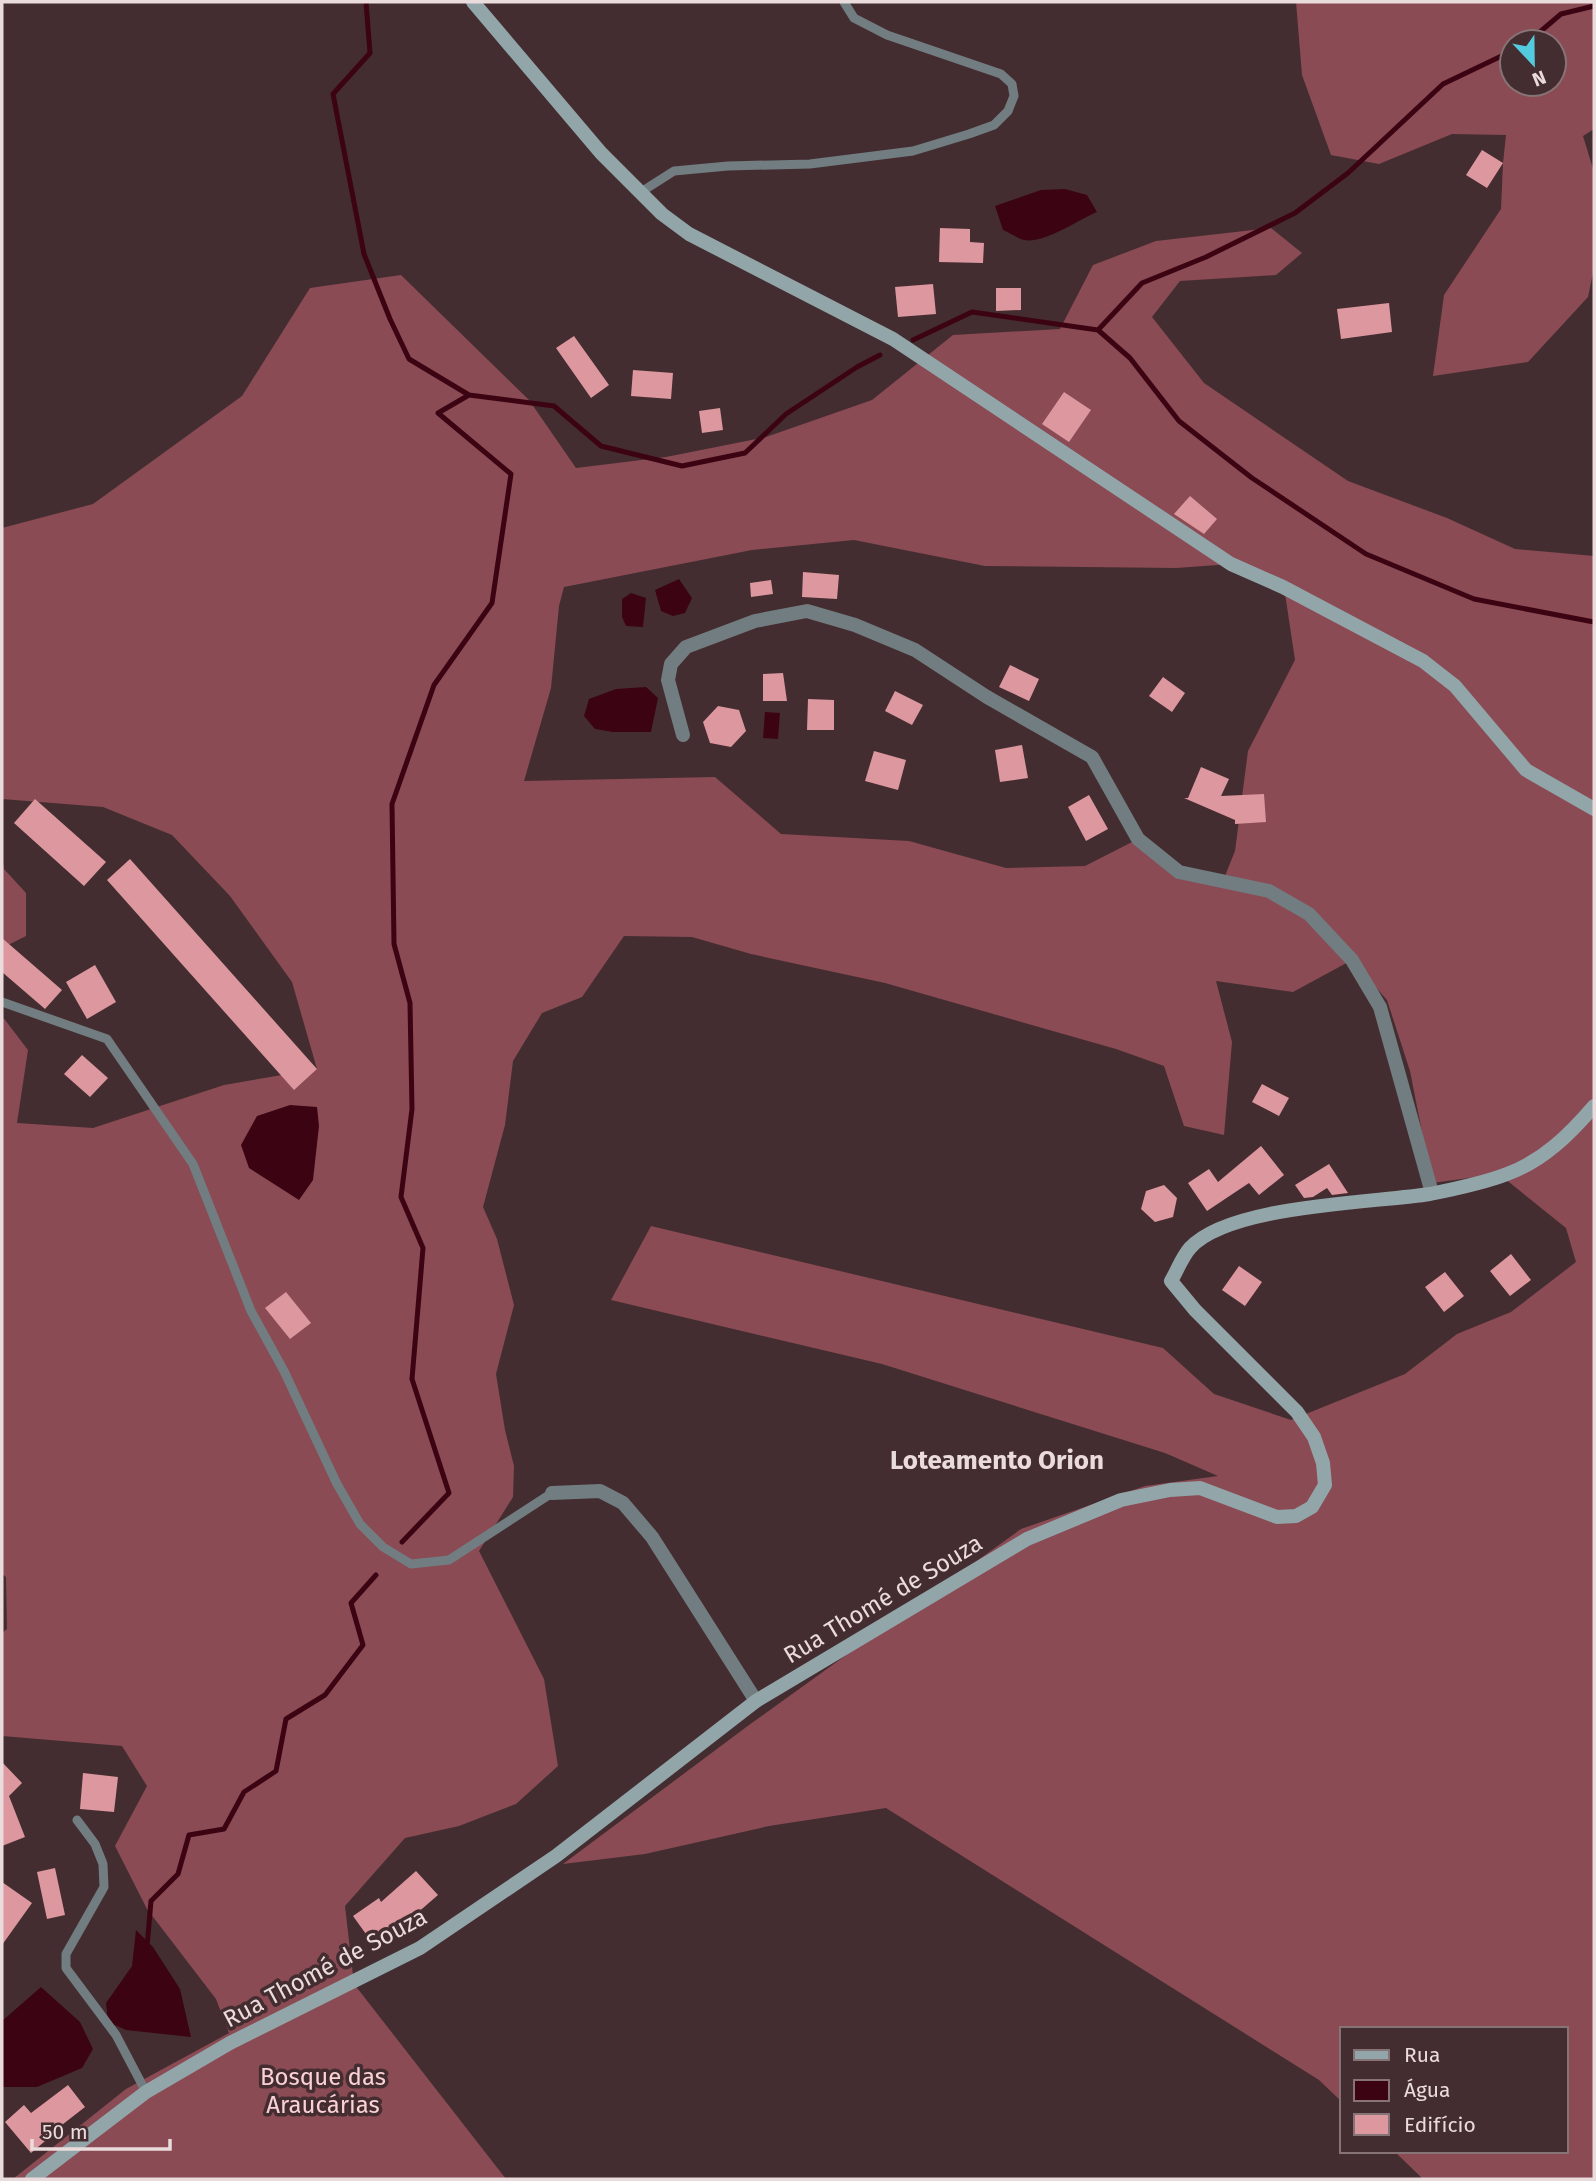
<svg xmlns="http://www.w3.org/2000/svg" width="1596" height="2181" viewBox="0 0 1596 2181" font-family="'Fira Sans',sans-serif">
	<rect width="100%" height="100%" fill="#442d30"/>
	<path fill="#8a4b54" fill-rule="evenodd" d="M1296,2H1594V129L1583,136L1594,172V268L1588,297L1528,362L1433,376L1444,295L1501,209L1503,163L1506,135L1452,134L1379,164L1331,155L1302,75ZM1512,42H1554V84H1512Z
		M1271,228L1302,253L1276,275L1180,281L1152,317L1204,383L1348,481L1447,518L1515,549L1594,556V2179H1423L1394,2151H1566V2029H1342V2102L1319,2080L886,1808L769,1826L645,1854L563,1864L749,1725L1021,1529L1145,1486L1218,1476L1165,1453L882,1364L611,1300L651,1226L1163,1348L1214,1394L1291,1420L1405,1374L1457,1334L1511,1312L1576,1262L1566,1228L1499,1174L1432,1183L1410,1071L1387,1000L1352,960L1293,992L1216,981L1232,1042L1224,1135L1184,1126L1164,1066L1116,1049L885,983L751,954L692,937L624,936L582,997L542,1013L513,1061L505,1125L483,1207L497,1239L514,1305L496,1374L505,1430L514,1466L513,1497L479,1551L544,1679L558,1766L516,1804L459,1826L405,1838L345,1906L354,1984L506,2179H13L126,2089L229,2033L216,1999L147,1909L115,1846L147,1786L122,1746L2,1736V1633L7,1629L6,1577L2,1574V1016L28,1050L17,1123L93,1128L224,1085L317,1069L292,982L230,896L172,835L103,807L2,799V528L93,504L242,396L310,288L401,275L529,400L576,468L666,457L766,437L872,400L953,335L1060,329L1093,265L1156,241ZM854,540L985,566L1176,568L1231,564L1284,587L1295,660L1248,751L1235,851L1223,881L1179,872L1138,839L1085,866L1006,868L909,841L781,834L715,777L524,781L551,688L559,606L564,587L752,550Z
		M2,856L4,869L26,893V936L2,948Z"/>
	<path fill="#3c0412" d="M1065,189L1087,195L1097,212C1078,220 1044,244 1024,240C1017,238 1010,233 1003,230L995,206L1041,190Z
		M679,579L692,598L685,613L673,616L661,611L655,590Z
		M631,593L646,598L643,627L626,626L622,617V599Z
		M646,687L658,698L651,732H613L595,729L584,716L589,699L616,689Z
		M765,712L780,713L778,739L763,738Z
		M290,1105L317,1107L319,1126L313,1180L299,1200L249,1168L241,1145L257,1116Z
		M136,1930L153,1947L180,1989L191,2037L126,2030L108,2022L106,2003L132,1966Z
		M41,1987L80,2022L93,2049L82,2068L37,2087H2V2021Z"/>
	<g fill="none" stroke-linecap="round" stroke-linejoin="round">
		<path stroke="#3c0412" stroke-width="5" d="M366,2L370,53L333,94L364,254L390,319L409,359L469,395L554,406L601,446L682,466L745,453L786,414L857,367L880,355
			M1528,42L1561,14L1594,6
			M1098,330L1142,283L1206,257L1295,213L1348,173L1443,84L1512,51
			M913,340L972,312L1098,330L1130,358L1179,421L1252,478L1366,554L1474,599L1594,622
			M402,1542L449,1493L412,1379L423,1248L401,1197L412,1109L410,1003L394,944L392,804L434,685L492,603L511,474L438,413L469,395
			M147,1947L151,1901L178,1874L189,1835L224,1829L244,1792L276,1771L286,1719L325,1695L363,1645L351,1603L376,1575"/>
	</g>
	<path fill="#dd979f" d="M1482,150L1503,163L1487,188L1466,175Z
		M940,228L970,229V242L984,243L983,263L939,262Z
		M933,284L936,314L898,317L895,287Z
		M996,288H1021V310L996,311Z
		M1389,303L1392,332L1341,339L1337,309Z
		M574,336L609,385L591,398L556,348Z
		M633,370L673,373L671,399L631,396Z
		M1064,392L1091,410L1069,442L1042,424Z
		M720,408L723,430L702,433L699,411Z
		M1190,496L1217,519L1204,534L1174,514Z
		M803,572L839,575L837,599L802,597Z
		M771,580L773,594L751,597L750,583Z
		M1010,665L1039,679L1029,701L999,687Z
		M783,673L787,701H763V674Z
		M1163,677L1185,693L1172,712L1149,696Z
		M895,691L923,705L912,725L885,711Z
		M808,699L834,700V730H807Z
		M718,706L739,710L746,731L731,747L710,743L703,722Z
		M1022,745L1028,778L1000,782L995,750Z
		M874,751L906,760L898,790L865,781Z
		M1201,767L1229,779L1221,796L1264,794L1266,822L1235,824V820L1184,798H1188Z
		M1089,795L1108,829L1086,841L1068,807Z
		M35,799L106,862L84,886L14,823Z
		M130,859L317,1069L294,1090L107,880Z
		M2,938L62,990L45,1009L2,972Z
		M95,965L116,1002L87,1019L66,982Z
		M82,1055L108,1078L90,1097L64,1074Z
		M1262,1084L1289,1098L1279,1116L1252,1102Z
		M1261,1146L1284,1175L1259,1195L1249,1183L1207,1211L1188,1183L1209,1169L1218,1182Z
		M1329,1164L1348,1193L1332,1195L1327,1188L1313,1197L1304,1198L1295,1185Z
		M1164,1185L1177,1198L1173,1217L1155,1222L1141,1209L1146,1191Z
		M1511,1254L1531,1280L1510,1296L1490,1271Z
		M1239,1266L1262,1282L1245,1306L1222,1290Z
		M1445,1272L1464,1296L1444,1312L1425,1287Z
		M286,1292L311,1323L290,1339L265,1308Z
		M2,1762L22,1783L9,1796L25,1837L2,1846Z
		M83,1773L118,1777L114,1812L80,1809Z
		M55,1868L65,1915L47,1919L37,1872Z
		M416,1871L438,1895L400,1928L401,1930L376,1948L353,1916L379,1898L381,1902Z
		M2,1882L32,1903L2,1945Z
		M68,2085L85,2107L49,2135L51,2136L31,2153L5,2122L24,2105L31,2113Z"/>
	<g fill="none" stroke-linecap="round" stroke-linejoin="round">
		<path stroke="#717d80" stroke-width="9" d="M641,192L674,171L728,166L810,164L913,151L969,134L994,125L1008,111L1014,96L1012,84L1001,74L887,35L854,18L844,2
			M2,1002L107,1039L193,1164L251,1311L284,1371L337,1484L360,1524L383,1547L411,1564L449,1560L552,1493
			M77,1820L95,1844L103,1864L104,1887L66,1954V1968L116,2035L146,2092"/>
		<path stroke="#717d80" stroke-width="14" d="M683,735L668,680L671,664L686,647L755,621L807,611L855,625L915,650L987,697L1092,757L1138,839L1179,872L1269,891L1309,914L1352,960L1380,1007L1432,1193
			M552,1493L600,1491L623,1503L652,1537L756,1701"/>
		<path stroke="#92a6aa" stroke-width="14" d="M473,2L601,153L662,214L689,234L893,339L1231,564L1283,587L1423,661L1455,686L1526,770L1594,809
			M32,2179L146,2092L230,2043L420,1948L556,1856L756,1701L1027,1539L1121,1500L1170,1490L1200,1488L1277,1517L1296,1516L1312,1507L1325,1485L1323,1463L1314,1437L1297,1412L1195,1310L1171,1281C1177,1271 1182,1257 1190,1248C1229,1205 1371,1203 1430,1194C1455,1189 1484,1183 1507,1174C1543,1161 1570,1134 1594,1106"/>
	</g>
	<g text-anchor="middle" stroke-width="7" stroke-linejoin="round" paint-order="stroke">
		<g font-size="24" fill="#eadbdc" stroke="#442d30">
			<text transform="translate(883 1599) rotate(-31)" y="8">Rua Thomé de Souza</text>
			<text transform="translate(325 1968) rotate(-28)" y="8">Rua Thomé de Souza</text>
		</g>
		<g font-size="24" fill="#fad1d5" stroke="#442d30">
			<text x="323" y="2085">Bosque das<tspan x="323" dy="28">Araucárias</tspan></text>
		</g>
		<g font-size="26" font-weight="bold" fill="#eadbdc" stroke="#442d30">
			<text x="997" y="1469">Loteamento Orion</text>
		</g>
	</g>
	<rect width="1596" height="2181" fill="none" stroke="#eadbdc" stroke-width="7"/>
	<rect x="1340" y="2027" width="228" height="126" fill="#442d30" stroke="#867375" stroke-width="2"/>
	<rect x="1354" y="2050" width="35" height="10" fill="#92a6aa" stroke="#867375" stroke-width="2"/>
	<text x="1404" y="2062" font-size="21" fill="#eadbdc">Rua</text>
	<rect x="1354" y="2080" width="35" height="21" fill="#3c0412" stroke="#867375" stroke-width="2"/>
	<text x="1404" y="2097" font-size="21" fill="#eadbdc">Água</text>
	<rect x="1354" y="2114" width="35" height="21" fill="#dd979f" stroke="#867375" stroke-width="2"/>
	<text x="1404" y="2132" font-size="21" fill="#eadbdc">Edifício</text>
	<g transform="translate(1533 63) rotate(158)"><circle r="33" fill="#442d30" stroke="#867375" stroke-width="2"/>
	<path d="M0-5L12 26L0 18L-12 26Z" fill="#54cade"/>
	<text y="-10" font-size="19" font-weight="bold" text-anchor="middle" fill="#eadbdc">N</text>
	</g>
	<path d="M32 2139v10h138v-10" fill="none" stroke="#eadbdc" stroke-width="3.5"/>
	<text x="42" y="2139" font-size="21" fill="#eadbdc" stroke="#442d30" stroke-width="5" paint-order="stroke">50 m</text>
</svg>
